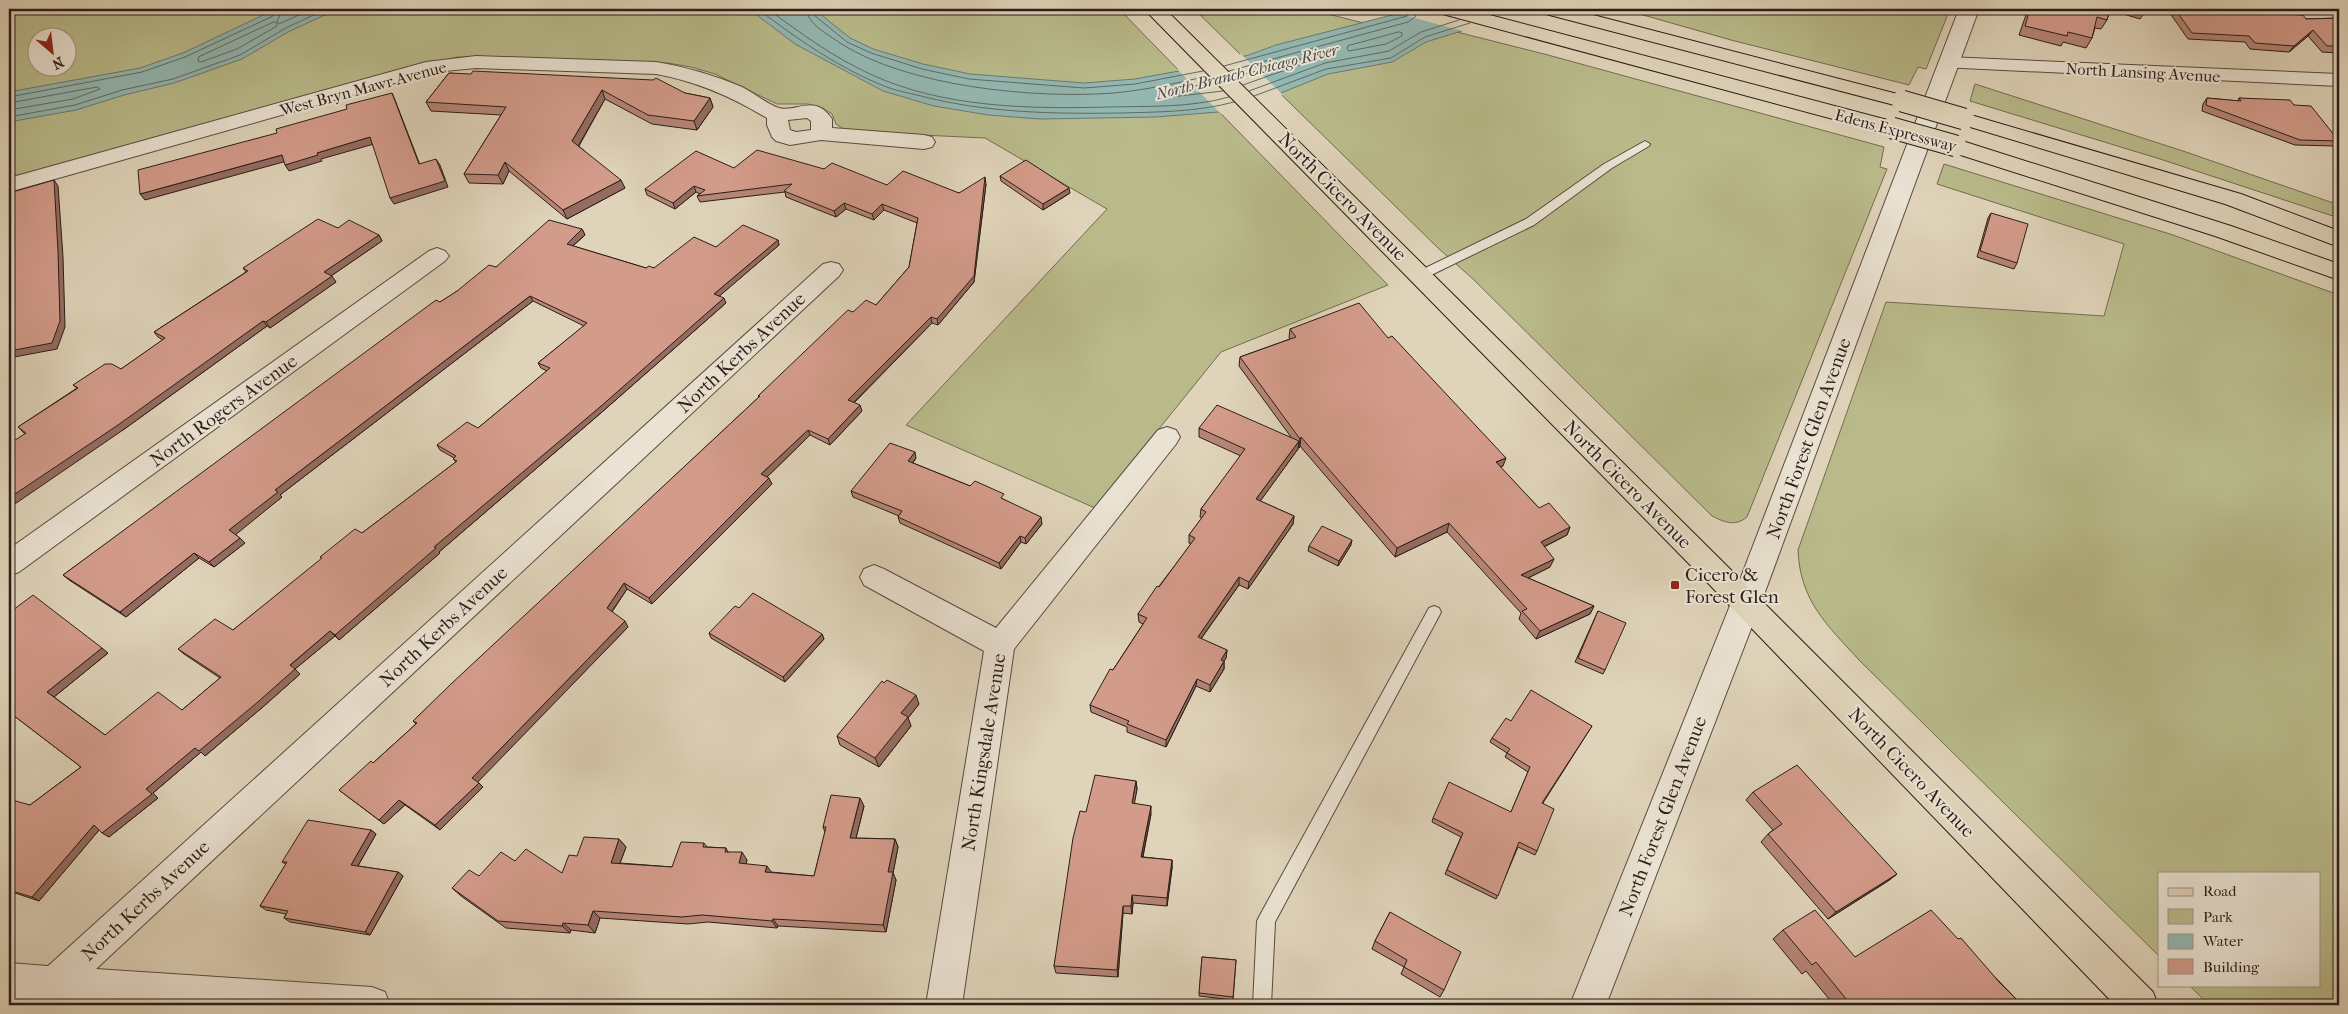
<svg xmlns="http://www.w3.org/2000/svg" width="2348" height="1014" viewBox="0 0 2348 1014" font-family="'IM FELL French Canon',serif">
	<rect width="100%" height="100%" fill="#dfd3b9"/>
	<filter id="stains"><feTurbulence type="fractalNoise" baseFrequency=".004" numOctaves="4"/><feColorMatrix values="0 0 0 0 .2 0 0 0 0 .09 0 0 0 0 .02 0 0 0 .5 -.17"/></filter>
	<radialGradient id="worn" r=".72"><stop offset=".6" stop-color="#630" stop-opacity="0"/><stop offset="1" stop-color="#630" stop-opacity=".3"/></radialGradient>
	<path fill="#b9ba8a" stroke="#726c50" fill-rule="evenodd" d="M9,9H1119L1388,285L1221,352L1095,508L906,425L1107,209L985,138L857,132L845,130L836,124L832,114L823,108L808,104H777L715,74L691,67L668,63L457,57L9,179ZM38,38H68V68H38Z
		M1194,9H1308L1431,40L1457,32L1548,55L1884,147L1880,167L1887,169L1747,517C1735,527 1724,522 1712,516L1473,279L1437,247Z
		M1622,9H1950L1926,69L1918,67L1909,85L1731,40Z
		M1975,84L2183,151L2339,205V218L2160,159L1970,101Z
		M1944,164L2173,235L2339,295V1005H2209L2189,985H2319V873H2159V956L1860,661C1827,625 1800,601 1798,550L1886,302L2104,316L2124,244L1937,184Z"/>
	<path fill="#93b7b1" stroke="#697973" d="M276,9H338L288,32L242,59L174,83L124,95L76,110L9,122V92L140,68L183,53Z
		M749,9H814L850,38L873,49L923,64L970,74L1084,83L1135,79L1179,71L1249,55L1276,45L1415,9H1532L1426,42L1392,62L1328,74L1281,93L1219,112L1155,117L1040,119L988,115L934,106L883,91L795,44Z"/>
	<path fill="#dfd3b9" d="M1405,9H1534L1533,11L1466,32L1393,12Z
		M1241,54L1283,95L1221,114L1177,69Z"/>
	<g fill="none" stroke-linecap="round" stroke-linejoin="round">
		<path stroke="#5f6a64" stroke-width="1" d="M283,9L277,21L279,24L312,9
			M758,9C797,39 839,68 884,86C896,91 909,93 921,96C987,113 1053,114 1121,113C1159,112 1197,112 1234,102
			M768,9C800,33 833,57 870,74C943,108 1029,109 1109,107C1149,106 1190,108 1229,97
			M806,9C808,25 828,34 840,43C908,87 1035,99 1114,93C1146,90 1177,83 1208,76
			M812,9L814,15L847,42L871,53L922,69L969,79L1084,88L1135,84L1203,71
			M274,22L277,23V26L237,49L201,62L198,61L199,57Z
			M1399,32L1402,33V36L1386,44L1349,51L1347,49L1348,46Z
			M1224,66L1407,16L1411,9
			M1229,71L1408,22L1415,17L1417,9
			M1235,77L1307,57L1310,58L1308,62L1243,85
			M1214,82L1161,93L1160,96L1162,98L1223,91
			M1249,91L1325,63L1389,51L1421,32L1459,20
			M1254,96L1326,69L1391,58L1425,37L1470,23
			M9,97L142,72L185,57L273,16L276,9
			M9,103L97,87L100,89L73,99L9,110
			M9,117L75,105L122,90L173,79L240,55L286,28L326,9"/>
		<defs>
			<path id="service" d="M1645,141L1650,144L1649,146L1612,168L1534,225L1425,278H1417L1415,275L1417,272L1526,219L1604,164Z
				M1434,606L1439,608L1441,612L1439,616L1275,922L1271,1005H1253L1257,921L1260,915L1429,608Z
				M38,978L44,981L47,987L44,993L32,1005H10C14,994 27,983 38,978Z"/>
			<path id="minor" d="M476,56L656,62C686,67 714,75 742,87C754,93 767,104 779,108C797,113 814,93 832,119V128L924,135L932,137L935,142L932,147L924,149L821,140L790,145L776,141L772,137L767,125V118C732,97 696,81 656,74L476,68L434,72L9,192V178L426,62ZM807,118L811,121V130L796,132L790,130L788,120Z
				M1948,57L2339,74V86L1941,67L1938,63L1941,59Z
				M437,248L445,251L449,256L445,261L19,572L9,576V549L429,251Z
				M831,262L839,264L843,270L839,276L96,969L372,987L385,992L390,1005H107L9,999V963L48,966L823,264Z
				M1167,427L1176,430L1180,437L1176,444L1014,649L962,1005H926L984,651L864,585L860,577L864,569L874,565L884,569L996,628L1158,430Z
				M1746,591L1756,594L1761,603L1606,1005H1570L1731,603L1736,594Z"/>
			<path id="tertiary" d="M1959,9H1979L1761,603L1756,612L1746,615L1736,612L1731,603Z"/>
			<path id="primary" d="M1144,9H1165L1724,563L2153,992L2158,1005H2115L1704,579Z"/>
			<path id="motorway" d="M1437,9H1467L1899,123L1903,128L1899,133L1892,134L1885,133L1439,13Z
				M1540,9H1570L1909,97L1912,101L1909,105L1902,107L1542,13Z
				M1964,113L2241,194L2339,231V247L2225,204L1957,123L1954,119L1957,115Z
				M1956,139L2231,226L2339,264V280L2215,236L1948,151L1945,146L1948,141Z"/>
		</defs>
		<use href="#service" stroke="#584a40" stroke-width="2"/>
		<use href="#minor" stroke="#584a40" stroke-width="2"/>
		<use href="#tertiary" stroke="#584a40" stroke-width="2"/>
		<use href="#primary" stroke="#2b1d17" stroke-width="2"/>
		<use href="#motorway" stroke="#2b1d17" stroke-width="2"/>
		<use href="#service" fill="#eae2d2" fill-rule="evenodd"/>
		<use href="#minor" fill="#eae2d2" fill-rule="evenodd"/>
		<use href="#tertiary" fill="#eae2d2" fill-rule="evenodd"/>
		<use href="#primary" fill="#dfd3b9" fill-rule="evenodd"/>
		<use href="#motorway" fill="#dfd3b9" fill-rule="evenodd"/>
		<defs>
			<path id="motorway-bridge" d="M1902,101L1964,119
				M1892,128L1956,146"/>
		</defs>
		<use href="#motorway-bridge" stroke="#2b1d17" stroke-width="23" stroke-linecap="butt"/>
		<use href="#motorway-bridge" stroke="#dfd3b9" stroke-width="21"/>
	</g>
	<path fill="#b58577" stroke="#2b1d17" d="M2028,9H2147L2140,19L2110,10L2107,20L2101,29L2095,28L2092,38L2086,48L2063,42L2061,46L2019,35Z
		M2167,9H2233L2235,12L2306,19L2339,18V53L2322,52L2308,36L2289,52L2250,49L2245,42L2188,39Z
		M449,73L685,93L710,98L713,107L697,130L652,124L605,99L579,146L625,188L567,219L509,171L503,184L469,183L464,174L501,115L431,111L426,102Z
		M2207,98L2238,101L2239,98L2294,105L2339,141L2335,146L2295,145L2202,111L2203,104Z
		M734,168L824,169L887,185L959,193L986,184L974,282L938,325L932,323L854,403L862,411L830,445L810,435L767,477L772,484L652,604L627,589L612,612L628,627L477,782L483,787L440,830L405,805L384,824L339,790L373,763L416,724L413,721L759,397L758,396L853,312L876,305L909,267L917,223L884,210L874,220L846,209L836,217L786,197L785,192L700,202L697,196L700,194L696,192L675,209L647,195L645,189Z
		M1000,176L1070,193L1043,210L1001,181Z
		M1991,213L2017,263L2014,269L1977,257L1988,218Z
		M338,228L379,235L382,241L331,276L336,282L270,328L267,326L123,430L25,434L18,427L77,388L73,385L121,369L163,340L158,337L154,332L246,272L243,268Z
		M582,229L585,235L573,246L646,268H654L716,247L778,240L779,245L719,296L726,303L602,412L439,552L440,553L339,640L335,636L295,669L300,674L264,706L205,756L201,752L153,793L158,798L109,837L99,830L39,901L9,891V804L30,805L81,767L9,712L108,653L54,697L105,735L182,710L220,678L184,654L178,649L233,630L322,559L320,557L362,533L456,462L453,459L454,458L440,450L437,445L478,428L547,371L541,368L538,363L584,326L533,301L280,495L282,497L235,534L245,543L214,567L199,558L126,617L69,580L63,575L440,302L496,267Z
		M1290,329L1388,338L1503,466L1500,467L1539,508L1570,527L1567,535L1544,547L1550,567L1528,578L1594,606L1590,614L1536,639L1519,619L1521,613L1447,532L1395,557L1300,446L1299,448L1298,447V449L1260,501L1294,516L1293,524L1248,589L1239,585L1201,639L1227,650L1226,658L1224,661V669L1210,692L1196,686L1166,747L1127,732V727L1091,712L1090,705L1143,624L1139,622L1138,614L1191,544L1189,543V535L1202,518L1200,517L1201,509L1241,456L1199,437V428L1291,437L1239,366L1240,357L1290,339L1289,338Z
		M916,458L913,463L1005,500L1042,524L1026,544L1021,542L1001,569L900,523L898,517L899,516L853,497L851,491Z
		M1351,545L1338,566L1308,551L1309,546Z
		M1598,611L1605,670L1603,674L1575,662Z
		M709,633L822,634L824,639L785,682L711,638Z
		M884,683L919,704L908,718L911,726L879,767L840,745L837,736Z
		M1511,721L1592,726L1543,803L1537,851L1535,855L1518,847L1496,899L1445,874L1461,837L1432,822L1433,818L1511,812L1528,772L1505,757L1507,753L1490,742L1492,738Z
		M1136,781L1137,789L1134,803L1151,814L1143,857L1172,860V868L1167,906L1133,903L1132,914L1123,913L1118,977L1056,973L1054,966L1086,812Z
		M1753,792L1897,874L1888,881L1828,919L1761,842L1768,834L1773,830L1746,800Z
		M864,806L856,838L895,839L898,847L893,873L896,880L886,932L778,926L777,928L708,922L688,924L600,918L595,933L571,930L570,933L506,928L461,896L452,888L515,861L562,873L577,856L619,839L626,847L620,863L672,867L704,843L707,847L726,848L728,852L747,860L746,864L771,872L814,876L825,832L823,827Z
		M371,830L376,834L358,866L398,872L403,876L370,935L290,922L284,918L286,914L266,910L260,906L286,864L282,862Z
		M1390,912L1444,990L1440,997L1401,974L1404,967L1372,949L1375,941Z
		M1783,930L1855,957L1958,939L2022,1005H1834L1806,971L1802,974L1773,939Z
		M1202,957L1236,960L1233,1000L1199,996Z"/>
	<path fill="#946c61" stroke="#2b1d17" d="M2313,30L2308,36L2289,52L2294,46Z
		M602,90L605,99L576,150L572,141Z
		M392,93L395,100L422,170L419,164Z
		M710,98L713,107L697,130L694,121Z
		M370,137L374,144L321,159L322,161L289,171L285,165L317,153Z
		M282,155L287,161L145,200L140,194Z
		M436,159L440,165L448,187L394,204L390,198Z
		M505,162L509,171L503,184L498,175Z
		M985,177L986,184L974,282L938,325L937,319Z
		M54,180L58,186L63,257L65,327L57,349L9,358V351Z
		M621,180L625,188L567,219L563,210Z
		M694,186L696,192L675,209L673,203Z
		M1069,188L1070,193L1043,210V204Z
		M844,203L846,209L836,217L834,211Z
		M882,204L884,210L874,220L872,214Z
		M582,229L585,235L569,249L567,244Z
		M379,235L382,241L328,278L324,272Z
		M778,240L779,245L716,299L714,294Z
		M332,276L336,282L270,328L266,322Z
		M530,296L533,301L280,495L282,497L234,536L229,530L275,490Z
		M724,298L726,303L602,412L439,552L440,553L339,640L335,635L434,547Z
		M931,317L932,323L850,406L848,400Z
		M263,321L267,326L123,430L9,508V498Z
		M860,405L862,411L830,445L828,439Z
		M808,430L810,435L764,480L761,474Z
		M1301,437L1300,446L1299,448L1300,439Z
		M1299,441L1298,449L1256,507V499Z
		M915,452L916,458L909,467L908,461Z
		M1506,458L1503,466L1493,471L1496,462Z
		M769,478L772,484L652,604L649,598Z
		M1294,516L1293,524L1248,589L1249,582Z
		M1041,517L1042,524L1026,544L1025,538Z
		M1449,523L1447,532L1395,557L1397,548Z
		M1570,527L1567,535L1537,550L1541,542Z
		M1020,536L1021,542L1001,569L999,563Z
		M240,538L245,543L214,567L209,562Z
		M1352,540L1351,545L1338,566L1339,561Z
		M194,553L199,558L126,617L120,612Z
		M1554,559L1550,567L1518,583L1521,575Z
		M1239,577V585L1197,644L1198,637Z
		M624,583L627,589L610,614L607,608Z
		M1594,606L1590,614L1536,639L1540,631Z
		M625,621L628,627L477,783L472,778Z
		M330,631L335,636L295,669L300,674L264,706L205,756L201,752L153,793L158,798L109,837L102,833L146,789Z
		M822,634L824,639L785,682L783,677Z
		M102,648L108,653L54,697L47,692Z
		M1227,650L1226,658L1220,667L1221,660Z
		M1224,661V669L1210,692V685Z
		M1197,679L1196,686L1166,747V740Z
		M916,695L919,704L908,718L911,726L879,767L875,758L901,713Z
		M1136,781L1137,789L1133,811L1132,803Z
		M479,783L483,787L440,830L435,825Z
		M860,798L864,806L854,846L850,838Z
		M399,800L405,805L384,824L379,820Z
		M1151,806V814L1141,865V857Z
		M94,825L100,829L39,901L32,897Z
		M371,830L376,834L356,869L351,865Z
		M619,839L626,847L617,871L611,863Z
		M895,839L898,847L893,873L896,880L886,932L883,925L888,872Z
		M742,852L747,860L744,871L739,863Z
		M1172,860V868L1167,906V898Z
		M767,866L772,873L765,872Z
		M398,872L403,876L370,935L365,932Z
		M1897,874L1888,881L1828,919L1836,912Z
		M1132,895L1133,903L1132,914L1131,906Z
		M1123,906V913L1118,977L1117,970Z
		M593,911L600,918L595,933L588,925Z
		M773,919L778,926L777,928L772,921Z
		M563,923L571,930L570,933L562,926Z"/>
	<path fill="#d39b8a" stroke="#2b1d17" d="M2030,9H2110L2107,20L2097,17L2092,38L2068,32L2067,36L2025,26Z
		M2175,9H2233L2235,12L2303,15L2306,19L2339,18V46H2327L2313,30L2294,46L2255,43L2249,36L2192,33Z
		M473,71L653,80L656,78L685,93L710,98L694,121L648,115L602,90L572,141L621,180L563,210L505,162L498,175L464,174L506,107L426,102L449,73L471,74Z
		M392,93L419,164L436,159L445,181L390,198L370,137L317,153L318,155L285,165L282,155L140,194L138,170L277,133L276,129L347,109L346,105Z
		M2207,98L2241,101L2239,98L2290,100L2294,105L2311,106L2339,141L2300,140L2206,105Z
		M757,150L824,169L832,163L887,185L903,171L959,193L985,177L974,276L937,319L931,317L848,400L860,405L828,439L808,430L761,474L769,478L649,598L624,583L607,608L625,621L472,778L479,783L435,825L399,800L379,820L339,790L371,761L373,763L417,723L413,721L451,684L760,396H758L848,310L853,312L866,300L876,305L909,267L918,218L882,204L872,214L844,203L834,211L784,191L792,184L697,196L705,190L694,186L673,203L645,189L696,151L734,168Z
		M1026,160L1069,188L1043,204L1000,176Z
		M54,180L58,251L60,321L52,343L9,351V193Z
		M1991,213L2028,224L2017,263L1980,251Z
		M318,219L338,228L349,220L379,235L324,272L332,276L266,322L263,321L118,425L9,498V444L26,433L18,427L78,388L73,385L105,364H112L121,369L165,338L154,332L248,271L243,268Z
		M549,220L582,229L567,244L646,268L649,266L654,268L694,237L716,247L743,225L778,240L714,294L724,298L600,407L434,547L436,548L335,635L330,631L290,665L295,669L259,701L199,751L195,748L146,789L152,794L102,833L94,825L32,897L9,890V804L12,800L30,805L81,767L9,712V613L33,595L102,648L47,692L105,735L158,692L182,710L221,677L178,649L215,619L233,630L322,558L320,557L355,529L362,533L457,461L453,459L456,456L437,445L467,422L478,428L550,368L538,363L587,323L530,296L275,490L278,492L229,530L240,538L209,562L194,553L120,612L63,575L436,300L440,302L457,291L489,265L496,267Z
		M1359,303L1388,338L1392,336L1506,458L1496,462L1539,508L1549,503L1570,527L1541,542L1554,559L1521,575L1594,606L1540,631L1522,611L1527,609L1449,523L1397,548L1301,437L1300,439L1240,357L1296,337L1290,329Z
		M1217,405L1299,441L1256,499L1294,516L1249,582L1239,577L1198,637L1227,650L1221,660L1224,661L1210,685L1197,679L1166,740L1127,724L1129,721L1090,705L1110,669L1113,670L1147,618L1138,614L1157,586L1159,587L1195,538L1189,535L1206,512L1201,509L1245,449L1199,428Z
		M890,443L915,452L908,461L970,486L975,481L1004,494L1001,498L1041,517L1025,538L1020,536L999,563L898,517L902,511L851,491Z
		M1322,526L1352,540L1339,561L1309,546Z
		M753,593L822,634L783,677L709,633L735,606L739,608Z
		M1598,611L1626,623L1605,670L1578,658Z
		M887,680L916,695L901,713L908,717L875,758L837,736L882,681L884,683Z
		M1531,690L1592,726L1542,803L1554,809L1537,851L1519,842L1498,896L1447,870L1463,833L1433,818L1449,782L1511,812L1530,767L1507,753L1510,749L1492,738L1506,718L1511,721Z
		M1797,765L1897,874L1836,912L1768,834L1782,824L1753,792Z
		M1095,775L1136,781L1132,803L1151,806L1141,857L1172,860L1167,898L1132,895L1131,906H1123L1117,970L1054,966L1073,838L1080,811L1086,812Z
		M831,795L860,798L850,838L895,839L888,872H893L883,925L773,919L772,921L702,915L682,917L593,911L588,925L563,923L562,926L498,921L452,888L469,870L479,876L501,852L515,861L526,849L562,873L569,855L577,856L584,837L619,839L611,863L672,867L681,842L704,843L703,847L726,848L725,852H742L739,863L767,866L765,872L814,876L826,827H823Z
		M308,820L371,830L351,865L398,872L365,932L284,918L288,911L260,906L287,862H282Z
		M1815,910L1855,957L1931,910L1958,939L1961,938L2000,983L2022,1005H1851L1816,962L1812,965L1783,930Z
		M1390,912L1461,952L1444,990L1404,967L1407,960L1375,941Z
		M1202,957L1236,960L1233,997L1199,993Z"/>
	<rect fill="#8f2418" stroke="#eae2d2" stroke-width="2" x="1670" y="580" width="10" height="10" rx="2.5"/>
	<g text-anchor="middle" stroke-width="4" stroke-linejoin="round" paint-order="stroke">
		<g font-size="16" font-style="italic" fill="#4a4b45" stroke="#eae2d2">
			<text transform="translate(1247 71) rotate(-14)" y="6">North Branch Chicago River</text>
		</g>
		<g font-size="16" fill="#2b1d17" stroke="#eae2d2">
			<text transform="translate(2143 72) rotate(3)" y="6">North Lansing Avenue</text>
			<text transform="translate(363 88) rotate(-15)" y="6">West Bryn Mawr Avenue</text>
			<text transform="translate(1896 130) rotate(15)" y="6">Edens Expressway</text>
		</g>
		<g font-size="19" fill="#2b1d17" stroke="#eae2d2">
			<text transform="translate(1343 196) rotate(45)" y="7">North Cicero Avenue</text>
			<text transform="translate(741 352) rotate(-43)" y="7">North Kerbs Avenue</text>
			<text transform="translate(223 410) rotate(-36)" y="7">North Rogers Avenue</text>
			<text transform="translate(1808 438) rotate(-70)" y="7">North Forest Glen Avenue</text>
			<text transform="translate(1628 484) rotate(45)" y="7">North Cicero Avenue</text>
			<text transform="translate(443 626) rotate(-43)" y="7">North Kerbs Avenue</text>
			<text transform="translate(983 752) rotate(-81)" y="7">North Kingsdale Avenue</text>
			<text transform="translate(1912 772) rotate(46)" y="7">North Cicero Avenue</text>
			<text transform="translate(1662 816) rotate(-69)" y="7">North Forest Glen Avenue</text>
			<text transform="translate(145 900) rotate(-43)" y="7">North Kerbs Avenue</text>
		</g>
		<g font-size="19" fill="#2b1d17" stroke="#eae2d2" text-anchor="start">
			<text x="1685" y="581">Cicero &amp;<tspan x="1685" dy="22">Forest Glen</tspan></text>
		</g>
	</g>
	<rect width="2348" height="1014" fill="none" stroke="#dfd3b9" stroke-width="30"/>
	<rect x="10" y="10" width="2328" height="994" fill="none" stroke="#2b1d17" stroke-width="2.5"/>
	<rect x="15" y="15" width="2318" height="984" fill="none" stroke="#2b1d17"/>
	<rect x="2158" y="872" width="162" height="115" fill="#eae2d2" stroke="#9e9387"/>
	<rect x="2168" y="888" width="25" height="8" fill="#dfd3b9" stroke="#9e9387"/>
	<text x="2203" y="896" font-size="15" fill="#2b1d17">Road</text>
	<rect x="2168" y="909" width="25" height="15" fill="#b9ba8a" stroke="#9e9387"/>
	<text x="2203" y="922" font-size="15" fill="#2b1d17">Park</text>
	<rect x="2168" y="934" width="25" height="15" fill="#93b7b1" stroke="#9e9387"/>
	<text x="2203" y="946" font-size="15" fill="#2b1d17">Water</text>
	<rect x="2168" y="959" width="25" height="15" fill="#d39b8a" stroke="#9e9387"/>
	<text x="2203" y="972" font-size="15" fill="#2b1d17">Building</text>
	<g transform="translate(52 52) rotate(152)"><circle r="24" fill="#eae2d2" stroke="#9e9387"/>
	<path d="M0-4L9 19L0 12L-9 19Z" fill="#8f2418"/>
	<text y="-8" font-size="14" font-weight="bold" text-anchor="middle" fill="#2b1d17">N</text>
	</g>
	<rect width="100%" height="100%" filter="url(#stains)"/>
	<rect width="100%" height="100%" fill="url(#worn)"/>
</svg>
